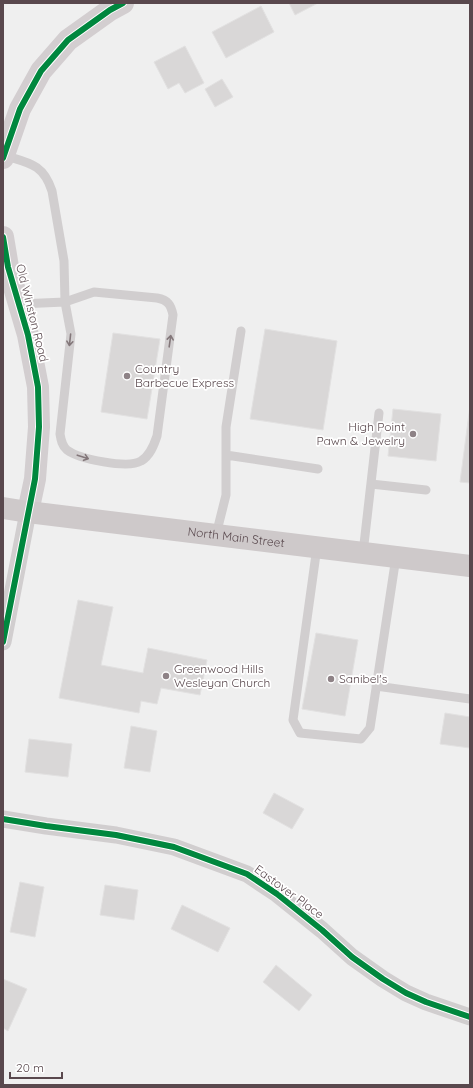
<svg xmlns="http://www.w3.org/2000/svg" width="473" height="1088" viewBox="0 0 473 1088" font-family="Quicksand,sans-serif">
	<rect width="100%" height="100%" fill="#efefef"/>
	<path fill="#d9d7d7" stroke="#e2e1e1" d="M289,3H318L295,15Z
		M261,6L274,32L226,58L212,32Z
		M185,46L204,83L185,93L179,83L168,89L154,62Z
		M222,79L233,97L215,107L205,89Z
		M265,329L337,341L323,430L250,419Z
		M113,333L160,339L147,419L101,412Z
		M470,406V483L460,482Z
		M393,409L441,414L436,461L388,456Z
		M78,600L113,607L101,665L143,673L148,648L207,660L200,695L161,688L157,704L141,701L139,713L59,698Z
		M316,633L358,640L345,716L302,709Z
		M445,713L470,717V748L440,744Z
		M131,726L157,731L150,772L124,768Z
		M29,739L72,744L68,777L25,772Z
		M274,793L304,809L292,829L263,813Z
		M20,882L44,887L35,937L10,932Z
		M105,885L138,890L134,920L100,915Z
		M182,905L230,928L218,952L171,929Z
		M276,965L312,995L299,1011L263,982Z
		M3,979L27,989L8,1031L3,1028Z"/>
	<g fill="none" stroke-linecap="round" stroke-linejoin="round">
		<path stroke="#d1cecf" stroke-width="9" d="M3,155C28,163 43,163 52,191L64,261L65,302L71,334L60,434C61,440 62,446 67,450C79,459 128,469 141,461C150,456 154,445 157,436L173,315C171,305 168,300 157,298L94,292L65,302L19,304
			M226,455L318,469
			M371,484L426,490
			M216,535L226,495V427L241,331
			M317,547L293,720L300,733L361,739L370,728L396,557
			M363,553L379,413
			M376,686L470,699"/>
		<path stroke="#d1cecf" stroke-width="17" d="M3,642L28,512
			M3,819L46,826L116,835L174,847L247,874L277,894L322,930L352,957L383,979L406,993L426,1002L470,1017"/>
		<path stroke="#d3ced0" stroke-width="22" d="M3,158L20,109L41,71L68,40L110,10L123,3
			M3,237L8,267L28,335L38,387L39,427L35,479L28,512"/>
		<path stroke="#cec9ca" stroke-width="22" id="s1" d="M3,508L28,512L470,566"/>
		<defs>
			<path id="cycleway" d="M3,158L20,109L41,71L68,40L110,10L123,3
				M3,237L8,267L28,335L38,387L39,427L35,479L3,642
				M3,819L46,826L116,835L174,847L247,874L277,894L322,930L352,957L383,979L406,993L426,1002L470,1017"/>
		</defs>
		<use href="#cycleway" stroke="#fff" stroke-width="8"/>
		<use href="#cycleway" stroke="#00873e" stroke-width="6"/>
	</g>
	<defs><path id="oneway-shaft" d="M-6 0H5M1.5-3L5.5 0L1.5 3" fill="none" stroke-width="1.6" stroke-linecap="round" stroke-linejoin="round"/></defs>
	<g stroke="#83777a">
		<use href="#oneway-shaft" transform="translate(70 340) rotate(96)"/>
		<use href="#oneway-shaft" transform="translate(170 341) rotate(-82)"/>
		<use href="#oneway-shaft" transform="translate(83 457) rotate(18)"/>
	</g>
	<g fill="#8e8286" stroke="#fff" stroke-width="1.5">
		<circle cx="127" cy="376" r="4"/>
		<circle cx="413" cy="434" r="4"/>
		<circle cx="166" cy="676" r="4"/>
		<circle cx="331" cy="679" r="4"/>
	</g>
	<g text-anchor="middle" stroke-width="3.5" stroke-linejoin="round" paint-order="stroke">
		<g font-size="12" fill="#59484d" stroke="#fff">
			<text transform="translate(32 313) rotate(76)" y="4">Old Winston Road</text>
			<text dy="4" stroke="none"><textPath href="#s1" startOffset="235">North Main Street</textPath></text>
			<text transform="translate(289 892) rotate(36)" y="4">Eastover Place</text>
		</g>
		<g font-size="12" fill="#59484d" stroke="#fff" text-anchor="start">
			<text x="135" y="373">Country<tspan x="135" dy="14">Barbecue Express</tspan></text>
			<text x="405" y="431" text-anchor="end">High Point<tspan x="405" dy="14">Pawn &amp; Jewelry</tspan></text>
			<text x="174" y="673">Greenwood Hills<tspan x="174" dy="14">Wesleyan Church</tspan></text>
			<text x="339" y="683">Sanibel's</text>
		</g>
	</g>
	<rect width="473" height="1088" fill="none" stroke="#59484d" stroke-width="8"/>
	<path d="M10 1072v6h52v-6" fill="none" stroke="#59484d" stroke-width="2"/>
	<text x="16" y="1072" font-size="12" fill="#59484d" stroke="#ffffff" stroke-width="3" paint-order="stroke">20 m</text>
</svg>
